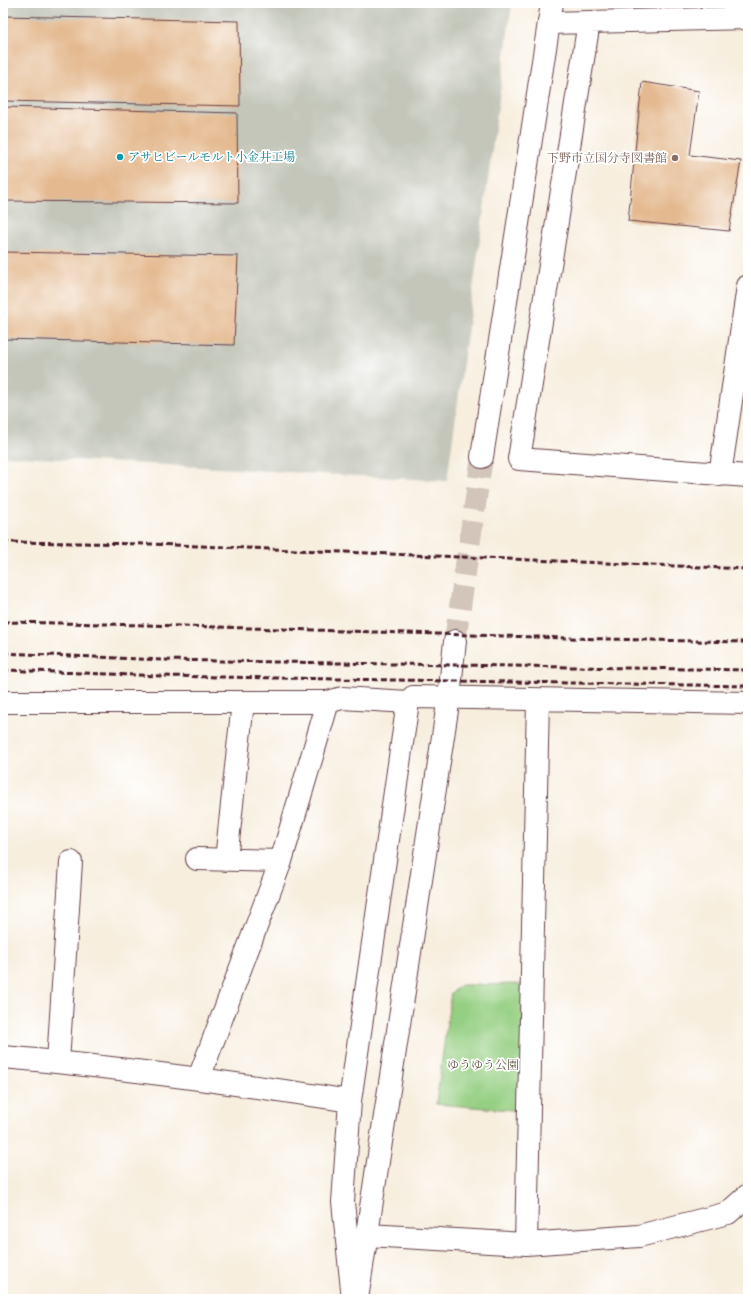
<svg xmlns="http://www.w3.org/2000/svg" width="751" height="1302" viewBox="0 0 751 1302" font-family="'IM FELL Great Primer','Noto Serif JP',serif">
	<rect width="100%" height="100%" fill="#fff"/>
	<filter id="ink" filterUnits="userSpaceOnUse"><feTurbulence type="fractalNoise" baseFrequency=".025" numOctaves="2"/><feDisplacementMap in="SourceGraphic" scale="8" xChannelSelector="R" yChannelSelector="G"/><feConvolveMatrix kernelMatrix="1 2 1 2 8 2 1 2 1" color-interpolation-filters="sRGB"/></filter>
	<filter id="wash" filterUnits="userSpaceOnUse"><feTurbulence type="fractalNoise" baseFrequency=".012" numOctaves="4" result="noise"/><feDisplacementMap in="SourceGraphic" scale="16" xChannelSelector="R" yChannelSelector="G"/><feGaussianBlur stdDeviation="0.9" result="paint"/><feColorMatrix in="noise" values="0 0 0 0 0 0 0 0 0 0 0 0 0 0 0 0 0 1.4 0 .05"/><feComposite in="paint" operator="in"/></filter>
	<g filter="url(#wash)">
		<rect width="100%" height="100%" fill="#f7eede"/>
		<path fill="#c3c6b9" d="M3,3H512L447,481L3,456Z"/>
		<path fill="#95cf82" stroke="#707756" d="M525,984L524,1111L436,1104L451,993L461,985Z"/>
		<g id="blocks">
			<path fill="#e4b98f" d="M3,16L239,21L240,106L3,101Z
				M642,82L699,91L690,155L741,161L729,231L628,221Z
				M3,107L237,113L238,203L3,201Z
				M3,252L238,256L234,345L3,339Z"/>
		</g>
	</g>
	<g filter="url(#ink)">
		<use href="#blocks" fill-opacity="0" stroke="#643e46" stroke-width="1"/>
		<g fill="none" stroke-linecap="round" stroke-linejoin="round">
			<path stroke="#d4c5ba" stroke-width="22" stroke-dasharray="22 11" stroke-linecap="butt" d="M455,641L482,457"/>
			<defs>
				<path id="minor" d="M589,22L519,459L748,476
					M549,23L748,18
					M720,475L748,286
					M3,702H328L281,861L197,859
					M328,702L342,698L408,702L413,697L748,703
					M226,860L243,702
					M3,1057C119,1067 235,1083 350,1101L343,1202L353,1299
					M58,1062L71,862
					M199,1078L281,861
					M350,1101L408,702
					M367,1235L526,1244L639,1236L728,1213L748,1195
					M526,1244L538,700"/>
				<path id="tertiary" d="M482,457L552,3
					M357,1299L449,697L455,641"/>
			</defs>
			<use href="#minor" stroke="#643e46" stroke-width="24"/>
			<use href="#tertiary" stroke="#643e46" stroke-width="24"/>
			<use href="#minor" stroke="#fff" stroke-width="22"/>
			<use href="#tertiary" stroke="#fff" stroke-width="22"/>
			<path stroke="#4a1f2b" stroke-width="3" stroke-dasharray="6 3" stroke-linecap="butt" d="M3,542L151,544L748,569
				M3,622C251,626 500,638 748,642
				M3,653L162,660L748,670
				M3,670L161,676L748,686"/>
		</g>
	</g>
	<circle fill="#0f9aa8" stroke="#fff" stroke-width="1.5" cx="120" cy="157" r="4"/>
	<circle fill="#8d6e63" stroke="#fff" stroke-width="1.5" cx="675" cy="158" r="4"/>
	<g text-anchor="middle" stroke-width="3.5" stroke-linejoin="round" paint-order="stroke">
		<g font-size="12" fill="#0d838f" stroke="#fff" text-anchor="start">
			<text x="128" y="161">アサヒビールモルト小金井工場</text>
		</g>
		<g font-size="12" fill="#785e54" stroke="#fff" text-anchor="end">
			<text x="667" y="162">下野市立国分寺図書館</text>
		</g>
		<g font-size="12" fill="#645d49" stroke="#fff">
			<text x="483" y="1069">ゆうゆう公園</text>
		</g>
	</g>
	<rect width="751" height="1302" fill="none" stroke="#fff" stroke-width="16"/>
</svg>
